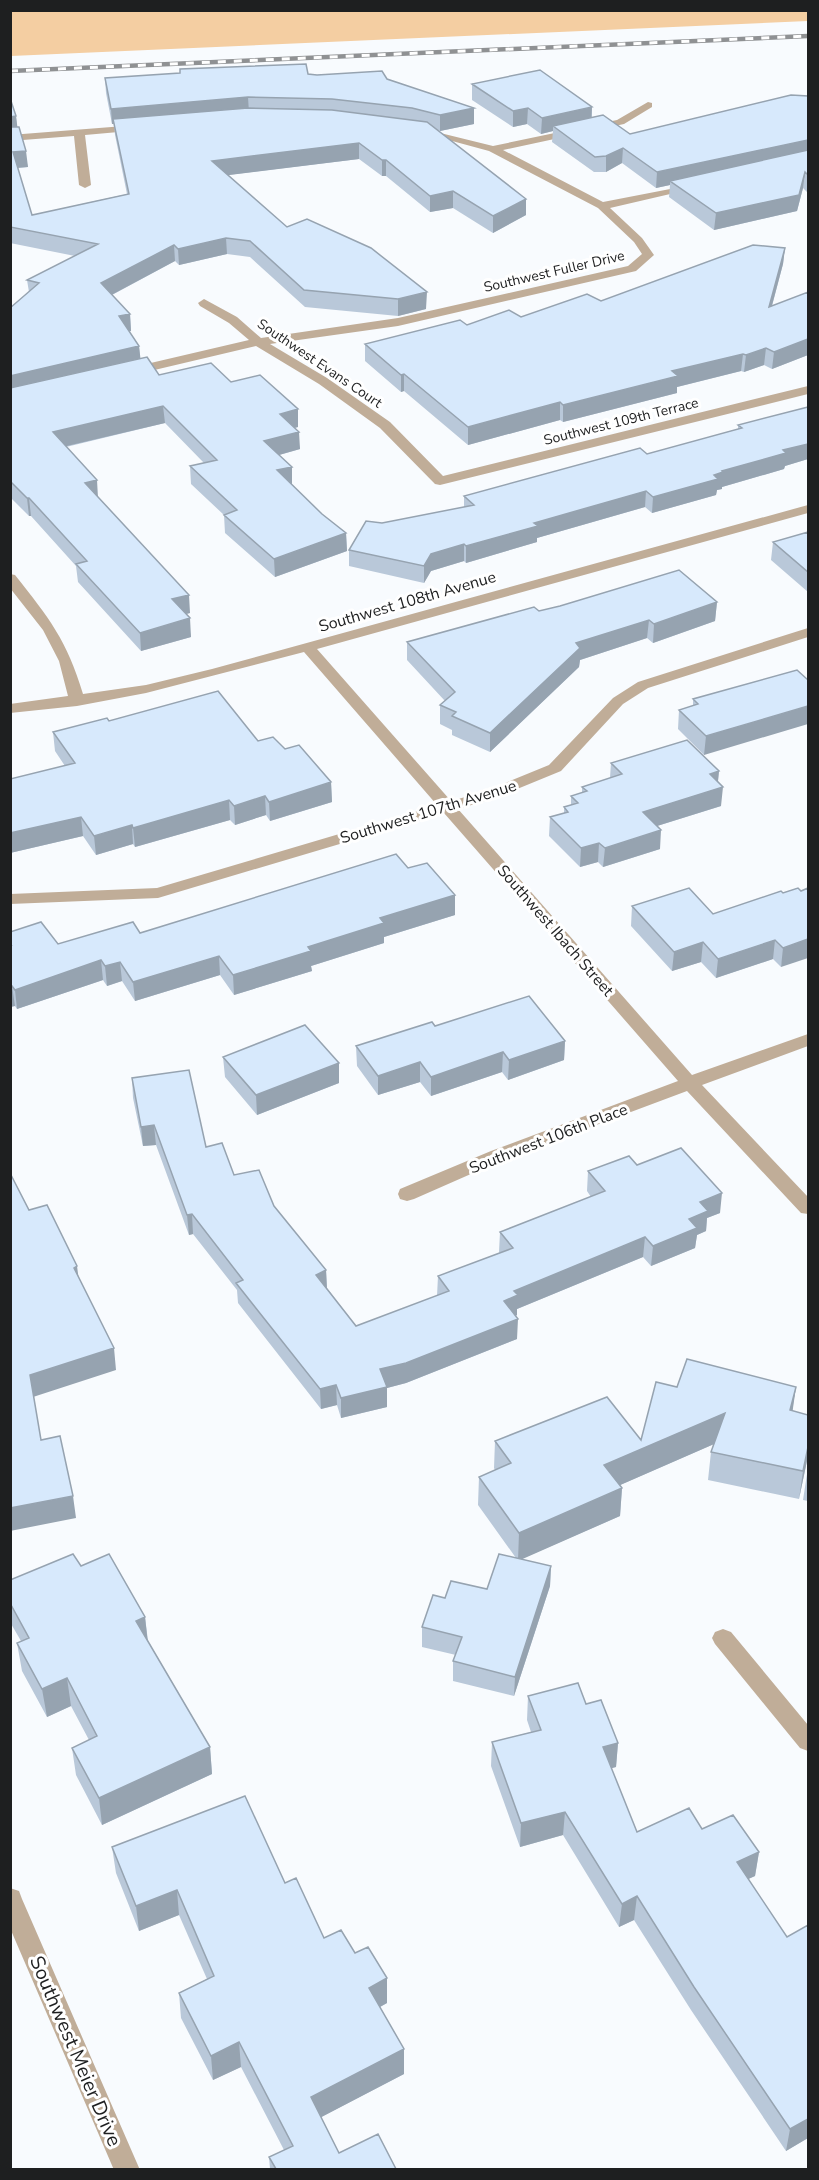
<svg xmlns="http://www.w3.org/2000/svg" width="819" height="2180" viewBox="0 0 819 2180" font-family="'Nunito Sans',sans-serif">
	<rect width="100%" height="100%" fill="#f8fbfe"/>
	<path fill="#f4cea2" d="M808,10V21L11,56V11Z"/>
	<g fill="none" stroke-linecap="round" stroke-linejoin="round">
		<path fill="#c0ad98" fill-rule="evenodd" d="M648,102L652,103V107L624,124L503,150L603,202L696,184V188L610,208L642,238L654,255L636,271L398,326L270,344L327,378L390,422L443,476L808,386V394L440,485L435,484L380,428L319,384L256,346L129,376L123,372L125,369L249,340L229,323L200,306L198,303L204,299L237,317L261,338L398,318L628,266L642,254L634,242L598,208L489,151L419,132L424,129L493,146L617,120Z
			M137,125L142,128L141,130L85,135L91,185L85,188L79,185L74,136L10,141V135Z
			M808,505V513L317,649L451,801L483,792L549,765L613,698L638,682L808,628V637L648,688L623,704L561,771L495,798L458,809L692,1075L808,1034V1046L702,1085L808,1197V1214L801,1213L687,1091L505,1159L414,1199L407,1201L400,1199L398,1194L400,1189L491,1151L678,1081L444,813L158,898L10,904V894L157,888L437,805L304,652L146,693L77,706L10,713V704L68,696L59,661L43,630L10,588V574L15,575C49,618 67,640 83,694L146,685L212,669Z
			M723,1629L731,1632L808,1725V1751L800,1748L715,1644L712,1638L715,1632Z
			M10,1888L19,1891L22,1899L140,2170H114L10,1928Z"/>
		<defs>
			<path id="rail" d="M10,71L808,36"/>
		</defs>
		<use href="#rail" stroke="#8f9193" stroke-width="4.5"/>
		<use href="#rail" stroke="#fff" stroke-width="3" stroke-dasharray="8" stroke-linecap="butt"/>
	</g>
	<path fill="#b9c8d9" d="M308,74L317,75L387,79L474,108V124L440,131L436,130L526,215L493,233L453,208L430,212L386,176H382L359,159L228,175L287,227L426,309L398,316L305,307L250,257L227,254L179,265L175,261L112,295L130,314L131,331H129L139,346L140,358L159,375L231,382L298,427L295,428L300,449L279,455L292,467V485L322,514L346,533L347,551L275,577L225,533L224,515L191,484L190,466L204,463L165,423L66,447L98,497L190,613L186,614L191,637L141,651L78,582L76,566L31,516H29L10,497V308L29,292L27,280L75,256L10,243V98L16,116L17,127L28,167L18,168L32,215L127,194L115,135L114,124H112L106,93L105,78Z
		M472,84L592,107V118L630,134L808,96V193L803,188L797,211L714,230L669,197L670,185L656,188L622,163L606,172H594L552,142L553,131L541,134L527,124L513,127L472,100Z
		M785,248L783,264L772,306L808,292V355L772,369L764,365L744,372L741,371L677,387V393L563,422L560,420L468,445L404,391L401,392L365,361V344L467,325L521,317L601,301Z
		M808,407V459L785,466L784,469L722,487V489L717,490L716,495L652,513L645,507L537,538V542L466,563L464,561L431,571L424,583L349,566V550L382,523L464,507V496L647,454L738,429V425Z
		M808,532V592L771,560L773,542Z
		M717,602L715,621L653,643L647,638L580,660L579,667L490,752L452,735V730L440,724V705L445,701L407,660V642L539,611Z
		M797,670L704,755L678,729L679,710L693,706V699Z
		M109,721L258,741L285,749L331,782L332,802L270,821L266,815L235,825L230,820L135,847L133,844L96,855L83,836L10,853V779L65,766L55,751L53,732Z
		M611,763L719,771L718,782L721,806L657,826L660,849L603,867L598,862L580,867L549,836L550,817L564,813V807L571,805V796L582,793V787L610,778Z
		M408,868L455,915L384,937V943L311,966L312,971L234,995L220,975L135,1001L122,981L107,986L103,980L17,1009L15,1006L10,1007V932L58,944L140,933Z
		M798,888L781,967L773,959L716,978L701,962L672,971L631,926L632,906L713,914Z
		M435,1026L565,1041L564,1060L508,1080L502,1072L431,1096L420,1082L378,1095L357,1066L356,1046Z
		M223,1057L339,1063V1083L257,1115L225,1077Z
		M132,1078L206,1147L234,1175L274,1206L326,1270L327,1288L356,1326L437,1296L438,1276L500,1253L499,1252L500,1232L591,1197L587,1191L588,1171L637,1165L720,1213L707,1218L706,1231L697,1235L695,1248L651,1266L643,1257L517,1309V1315L516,1316L517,1339L406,1383L387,1388V1407L341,1418L337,1405L321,1409L238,1303L237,1290L193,1234L189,1235L156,1145L143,1146L133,1098Z
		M677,1387H796L792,1411L808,1456L799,1499L708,1480L711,1452L714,1444L620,1485L622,1488L620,1516L521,1559L551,1566L550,1586L514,1696L453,1681V1661L456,1655L422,1647V1627L445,1598L487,1589L516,1558L478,1505L479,1477L495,1470L494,1468L495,1441L641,1440Z
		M807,1474H808V1501L803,1500Z
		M81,1566L145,1617L148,1641L210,1747L212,1774L102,1825L76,1775L72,1748L89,1740L71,1706L47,1717L22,1671L17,1643L21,1641L10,1622V1580Z
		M528,1696L586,1704L618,1743L616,1767L611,1768L637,1832L702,1829L759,1852L755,1876L748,1879L808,2138L786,2151L691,2010L634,1920L619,1927L563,1835L520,1847L491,1766L492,1742L531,1732L527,1720Z
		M112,1847L285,1883L324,1938L355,1953L387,1978V2003L380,2007L404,2049V2074L321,2117L339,2153L396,2169H270L269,2157L284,2150L241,2067L213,2080L181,2018L179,1993L207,1979L179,1915L139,1931L116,1873Z"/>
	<path fill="#96a3b0" d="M248,97L249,113L113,119L114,124H112L111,109Z
		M592,107L591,123L553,126V131L541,134L542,118Z
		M474,108V124L440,131V115Z
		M528,108L527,124L513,127V111Z
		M16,116L18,132L10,133V117Z
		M808,140V155L670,181V185L656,188L657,172Z
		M359,143V159L213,177L212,161Z
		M623,148L622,163L606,172V156Z
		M26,151L28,167L15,168L13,152Z
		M382,160H386V176H382Z
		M805,172L803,188L797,211L714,230L716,213Z
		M453,191V208L430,212V196Z
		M526,199V215L493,233V216Z
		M226,238L227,254L179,265L178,249Z
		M174,245L175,261L102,300L101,283Z
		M785,248L783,264L767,324L769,307Z
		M427,292L426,309L398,316V299Z
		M130,314L131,331L120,333L119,316Z
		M808,339V355L772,369L774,352Z
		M139,346L141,363L10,394V376Z
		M766,348L764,365L744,372L746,355Z
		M743,354L741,371L677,387V393L563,422V405L672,371Z
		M404,374V391L401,392V375Z
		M560,402V420L468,445V427Z
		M163,406L165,423L54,449L53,432Z
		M298,409V427L281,431L280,414Z
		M299,432L300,449L265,459L264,441Z
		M808,444V459L785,466L784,469L722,487V489L717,490L716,495L652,513L653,497L714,475L722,471L783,450Z
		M292,467V485L278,488L277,470Z
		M97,480L98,498L85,483Z
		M646,491L645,507L537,538V542L466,563V546L534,523Z
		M27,498H29L31,516H29Z
		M346,533L347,551L275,577L274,559Z
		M464,544V561L431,571L424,583V566L431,554Z
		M189,595L190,613L174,617L172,599Z
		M717,602L715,621L653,643L654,624Z
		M190,618L191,637L141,651L140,633Z
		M649,620L647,638L580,660L579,667L490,752V733L576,643Z
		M808,706V724L704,755L706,736Z
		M719,771L717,789L723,787L721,806L641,831L643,812L710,774Z
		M331,782L332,802L270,821L269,802Z
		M265,796L266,815L235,825L234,806Z
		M229,800L230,820L135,847L133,828Z
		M81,817L83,836L10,853V833Z
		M132,825L133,844L96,855L94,836Z
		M661,830L660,849L603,867L605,848Z
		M599,843L598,862L580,867L581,848Z
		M455,895V915L384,937V943L311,966L312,971L234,995L233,975L308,947L380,918Z
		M808,939V958L781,967L783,948Z
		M775,940L773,959L716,978L718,959Z
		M703,942L701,962L672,971L674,952Z
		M219,956L220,975L135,1001L133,982Z
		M101,960L103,980L17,1009L15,990Z
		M120,962L122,981L107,986L105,966Z
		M12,986L15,1006L10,1007V987Z
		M565,1041L564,1060L508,1080L509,1060Z
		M503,1052L502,1072L431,1096V1077Z
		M420,1062V1082L378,1095V1076Z
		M339,1063V1083L257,1115L256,1095Z
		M154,1125L156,1145L143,1146L141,1127Z
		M722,1193L720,1213L707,1218L706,1231L697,1235L695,1248L651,1266L653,1246L689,1219L700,1202Z
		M192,1214L193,1234L189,1235L187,1215Z
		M645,1237L643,1257L517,1309V1315L503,1321L504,1301L514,1291Z
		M77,1266L80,1289L74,1268Z
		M326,1270L327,1290L316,1275Z
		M518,1319L517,1339L406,1383L387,1388V1407L341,1418V1398L380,1369Z
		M114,1348L116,1370L33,1397L30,1375Z
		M336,1385L337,1405L321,1409L320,1389Z
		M796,1387L792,1415L790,1410Z
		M725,1413L721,1441L602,1493L604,1465Z
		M808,1447V1456L799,1499L803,1471Z
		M622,1488L620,1516L518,1561L519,1533Z
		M73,1496L76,1518L10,1531V1508Z
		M551,1566L550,1586L514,1696L515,1677Z
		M145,1617L148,1644L136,1621Z
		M67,1678L71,1706L47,1717L42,1689Z
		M618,1743L616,1767L601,1771L603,1747Z
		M210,1747L212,1774L102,1825L99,1798Z
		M565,1812L563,1835L520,1847L521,1823Z
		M759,1852L755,1876L733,1886L737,1862Z
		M177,1890L179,1915L139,1931L136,1906Z
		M637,1896L634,1920L619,1927L622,1904Z
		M387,1978V2003L369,2013V1988Z
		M239,2042L241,2067L213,2080L211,2056Z
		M404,2049V2074L312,2122L311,2097Z
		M808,2119V2138L786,2151L790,2129Z"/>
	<path fill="#d7e9fc" stroke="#96a3b0" stroke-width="1.5" d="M306,64L308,74L317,75L382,71L387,79L474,108L440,115L412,108L332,99L248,97L111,109L105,78L180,73V69Z
		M540,70L592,107L542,118L528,108L513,111L472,84Z
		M791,95L808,96V140L657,172L623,148L606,156L595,157L553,126L603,115L630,134Z
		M10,98L16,116L10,117Z
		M248,108L332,110L427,122L526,199L493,216L453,191L430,196L386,160H382L359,143L212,161L287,227L307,219L371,248L427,292L398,299L304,290L250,241L226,238L178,249L174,245L101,283L130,314L119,316L139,346L10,376V308L39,283L27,280L98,244L10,227V127H19L26,151L13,152L32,215L129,194L113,119Z
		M808,150V175L805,172L799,195L716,213L670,181Z
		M753,245L785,248L769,307L808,292V339L774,352L766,348L746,355L743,354L672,371L678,376L563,405L560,402L468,427L404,374L401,375L365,344L460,320L467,325L509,310L521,317L587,294L601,301Z
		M147,357L159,375L211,363L231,382L260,375L298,409L280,414L299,432L264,441L292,467L277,470L322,514L346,533L274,559L224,515L237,510L190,466L217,460L163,406L53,432L97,480L85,483L189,595L172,599L190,618L140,633L76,564L87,561L29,498H27L10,481V388Z
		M808,407V444L783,450L786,453L722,471L723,472L714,475L718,479L653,497L646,491L534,523L538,526L466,546L464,544L431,554L424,566L349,550L366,521L382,523L474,505L464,496L640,448L647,454L742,428L738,425Z
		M808,532V572L773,542Z
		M679,570L717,602L654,624L649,620L576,643L580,648L490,733L452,716L456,712L440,705L455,692L407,642L534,607L539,611L560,606Z
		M797,670L808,680V706L706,736L679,710L698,704L693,699Z
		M218,691L258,741L273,737L285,749L299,745L331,782L269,802L265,796L234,806L229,800L133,828L132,825L94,836L81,817L10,833V779L75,763L53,732L107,718L109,721Z
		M687,740L719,771L710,774L723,787L643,812L661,830L605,848L599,843L581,848L550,817L568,812L564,807L578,803L571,796L587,791L582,787L622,774L611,763Z
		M396,854L408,868L427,863L455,895L380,918L384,923L308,947L311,951L233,975L219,956L133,982L120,962L105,966L101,960L15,990L12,986L10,987V945H11L10,944V932L41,922L58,944L133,922L140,933Z
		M689,888L713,914L781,891L783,893L798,888L801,891L808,888V939L783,948L775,940L718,959L703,942L674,952L632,906Z
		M529,996L565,1041L509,1060L503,1052L431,1077L420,1062L378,1076L356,1046L432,1022L435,1026Z
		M305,1025L339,1063L256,1095L223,1057Z
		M189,1070L206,1147L222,1143L234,1175L259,1170L274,1206L326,1270L316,1275L356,1326L449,1291L438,1276L513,1248L500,1232L605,1191L588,1171L629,1156L637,1165L681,1148L722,1193L700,1202L708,1211L689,1219L697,1228L653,1246L645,1237L514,1291L518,1295L504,1301L518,1319L406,1363L380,1369L387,1387L341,1398L336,1385L320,1389L236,1283L243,1280L192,1214L187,1215L154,1125L141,1127L132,1078Z
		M10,1173L29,1210L47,1205L77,1266L74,1268L114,1348L30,1375L41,1440L60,1436L73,1496L10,1508Z
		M687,1359L796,1387L790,1410L808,1415V1447L803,1471L711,1452L725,1413L604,1465L622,1488L519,1533L479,1477L511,1463L495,1441L607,1397L641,1440L656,1382L677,1387Z
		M73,1554L81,1566L109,1554L145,1617L136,1621L210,1747L99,1798L72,1748L97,1736L67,1678L42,1689L17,1643L29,1638L10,1603V1580Z
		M499,1554L551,1566L515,1677L453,1661L462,1637L422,1627L433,1595L445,1598L451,1581L487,1589Z
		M578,1683L586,1704L601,1700L618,1743L603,1747L637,1832L689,1808L702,1829L733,1815L759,1852L737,1862L787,1937L808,1925V2119L790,2129L694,1987L637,1896L622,1904L565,1812L521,1823L492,1742L541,1730L528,1696Z
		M245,1796L285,1883L296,1878L324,1938L341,1930L355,1953L368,1947L387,1978L369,1988L404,2049L311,2097L339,2153L378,2134L396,2169H276L269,2157L293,2146L239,2042L211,2056L179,1993L214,1976L177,1890L136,1906L112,1847Z"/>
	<g text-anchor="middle" stroke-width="6" stroke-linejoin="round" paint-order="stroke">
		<g font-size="14" fill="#1e1f20" stroke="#fff">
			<text transform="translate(554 271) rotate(-13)" y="5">Southwest Fuller Drive</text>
			<text transform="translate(320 363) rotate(34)" y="5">Southwest Evans Court</text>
			<text transform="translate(621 421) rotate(-14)" y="5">Southwest 109th Terrace</text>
		</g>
		<g font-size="16" fill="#1e1f20" stroke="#fff">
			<text transform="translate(407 601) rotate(-16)" y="6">Southwest 108th Avenue</text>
			<text transform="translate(428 811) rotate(-17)" y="6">Southwest 107th Avenue</text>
			<text transform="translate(556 930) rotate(49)" y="6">Southwest Ibach Street</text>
			<text transform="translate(548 1138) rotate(-21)" y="6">Southwest 106th Place</text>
		</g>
		<g font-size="20" fill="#1e1f20" stroke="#fff">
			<text transform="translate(76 2051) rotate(67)" y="7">Southwest Meier Drive</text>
		</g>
	</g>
	<rect width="819" height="2180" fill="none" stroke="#1e1f20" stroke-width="24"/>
</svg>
